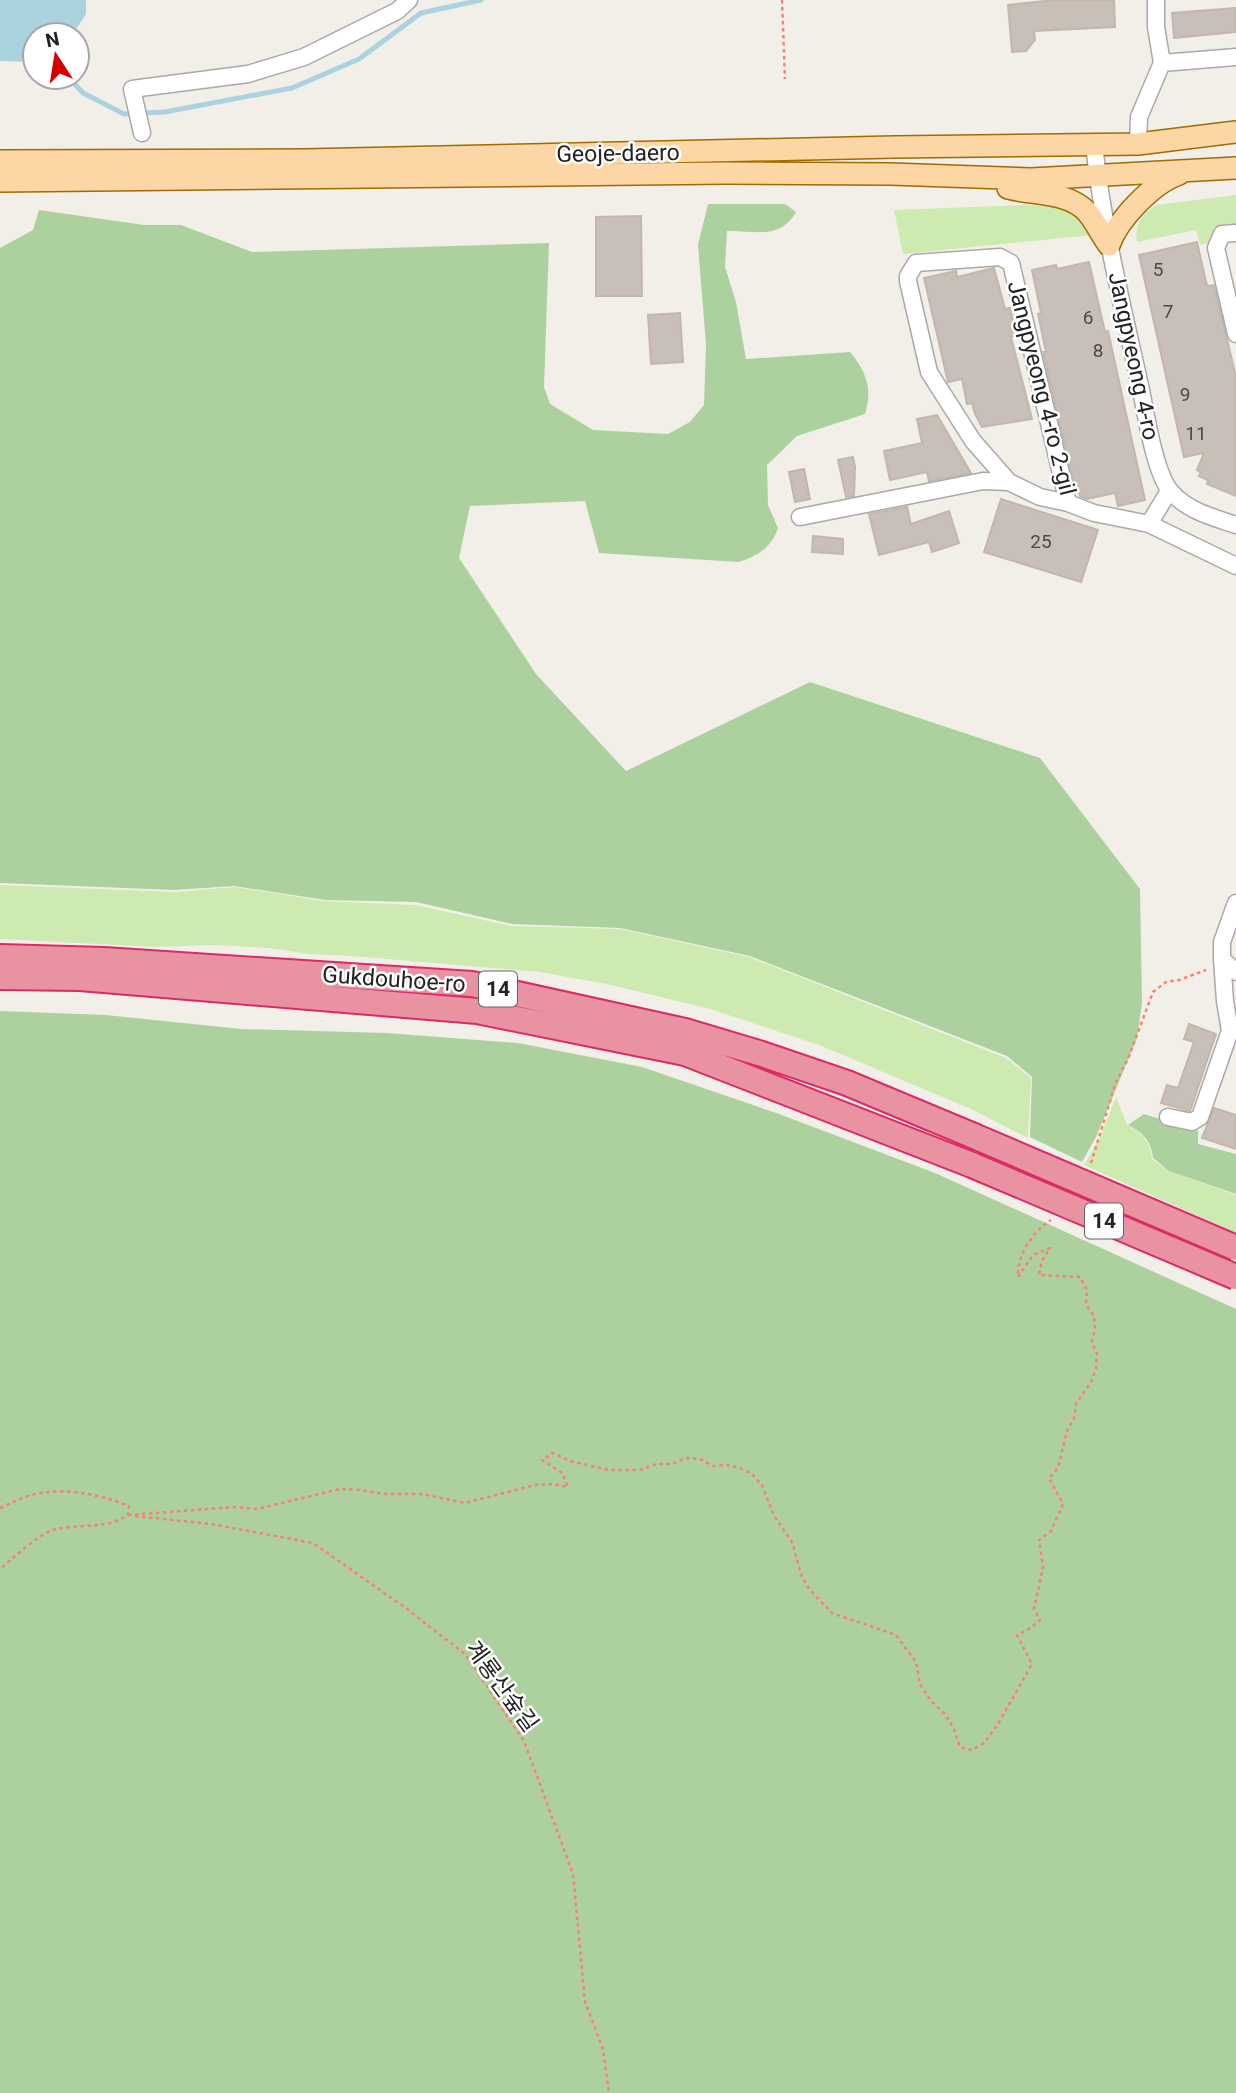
<svg xmlns="http://www.w3.org/2000/svg" width="1236" height="2093" viewBox="0 0 1236 2093" font-family="Roboto,'Noto Sans KR',sans-serif">
	<rect width="100%" height="100%" fill="#f2efe9"/>
	<path fill="#cdebb0" d="M1236,195V232L1213,242L1200,245L1196,230L1137,242C1134,225 1142,213 1157,205Z
		M1025,205C1054,206 1077,207 1092,235L903,254L894,210Z
		M0,885L175,892L234,887L324,901L416,905L511,926L620,929L749,957L1006,1058L1031,1078L1028,1138L971,1109L819,1045L710,1009L607,984L540,972L352,956L308,954L269,948L215,945L156,947L0,939Z
		M1116,1097L1127,1125C1143,1134 1150,1141 1152,1159L1169,1171L1236,1195V1233L1084,1165L1100,1137Z"/>
	<path fill="#add19e" d="M708,204H785L796,212C779,241 755,230 727,231L725,267L736,302L746,359L850,352C866,371 873,389 865,414L797,436L767,465L768,505L778,528C772,547 757,557 738,562L599,553L585,501L470,506L459,558L536,674L626,771L810,682L1040,758L1140,889L1142,1003L1137,1038L1096,1137L1082,1162L1030,1137L1032,1077L1007,1056L750,956L620,928L512,924L416,902L325,900L234,886L174,890L0,883V248L33,230L39,210L144,225H181L252,252L549,243L544,387L550,404L593,430L668,434L690,422L704,405L706,344L698,245Z
		M0,1011L106,1015L241,1029L387,1033L518,1043L642,1067L779,1114L935,1173L1236,1309V2093H0Z
		M1144,1114L1198,1131V1144L1236,1154V1194L1169,1171L1153,1158C1151,1140 1143,1133 1128,1125Z"/>
	<path fill="#aad3df" d="M0,0H86V14L72,35H35V62L0,61Z"/>
	<g fill="none" stroke-linecap="round" stroke-linejoin="round">
		<path stroke="#aad3df" stroke-width="5" d="M68,77L83,93L124,114L165,112L292,88L359,59L421,13L481,0"/>
	</g>
	<path fill="#c7bfb8" stroke="#c4b6ab" stroke-width="2" d="M1054,0H1114L1115,27L1034,31L1035,40L1026,51L1012,52L1008,5Z
		M1236,8V32L1174,38L1172,13Z
		M641,216L642,296H596V217Z
		M1197,242L1207,286L1214,285L1236,377V496L1207,484L1208,480L1199,476L1201,472L1197,470L1204,453L1184,457L1139,255Z
		M1089,262L1105,332L1108,331L1145,500L1118,506L1115,493L1087,499L1080,496L1077,483L1074,484L1043,352H1046L1038,314L1041,313L1032,270L1056,265L1057,269Z
		M994,268L1005,309L1010,308L1016,335L1011,337L1032,419L982,427L975,414L972,403L967,404L962,379L948,382L924,278L956,271L957,277Z
		M680,313L683,362L651,364L648,315Z
		M937,415L971,473L929,481L927,472L890,480L884,451L922,443L917,419Z
		M853,457L855,467L854,496L846,497L838,460Z
		M804,469L810,499L795,502L789,472Z
		M1001,499L1098,530L1081,582L984,552Z
		M907,507L911,524L949,511L959,543L932,552L929,542L879,555L869,514Z
		M813,536L843,539V554L812,552Z
		M1189,1024L1216,1034L1190,1111L1161,1103L1167,1085L1178,1088L1194,1042L1184,1039Z
		M1214,1108L1236,1115V1149L1202,1138Z"/>
	<g fill="none" stroke-linecap="round" stroke-linejoin="round">
		<defs>
			<path id="minor" d="M1162,63L1236,57
				M142,133L132,89L248,74L304,57L397,11L409,0
				M1138,144L1139,117L1162,63L1156,27V0
				M1094,145C1103,228 1123,309 1141,390C1146,415 1155,474 1171,492C1188,511 1212,517 1236,525
				M1236,233L1222,234L1216,248L1236,334
				M1068,503L1040,497L1009,482L973,441L929,372L908,281V276L916,263L1000,257L1011,263L1068,503L1094,513L1149,524L1236,566
				M800,517L983,481L1009,482
				M1149,524L1169,491
				M1236,903L1222,942V959L1236,972
				M1168,1117L1192,1122L1200,1117L1230,1031L1225,1001L1222,959"/>
			<path id="major" d="M0,161L305,160L894,147L1138,144L1236,132
				M0,181L726,173L891,174L1031,179L1236,168
				M1008,188C1033,195 1068,191 1087,212C1096,222 1101,235 1109,245
				M1109,245C1118,219 1153,183 1179,174"/>
			<path id="highway" d="M0,957L104,960L472,984L685,1031L762,1054L847,1083L974,1136
				M0,977L80,978L477,1011L685,1053L972,1165"/>
		</defs>
		<use href="#minor" stroke="#a9a9a9" stroke-width="19"/>
		<use href="#major" stroke="#a06b00" stroke-width="24"/>
		<use href="#highway" stroke="#dc2a67" stroke-width="28"/>
		<path stroke="#fa8072" stroke-width="2.5" stroke-dasharray="3.5 3.5" stroke-linecap="butt" d="M782,0L785,79
			M1091,1163L1116,1082L1128,1059L1153,992L1166,982L1179,980L1206,970
			M0,1508C12,1503 24,1496 36,1494C66,1487 101,1495 129,1506L128,1515C106,1530 79,1523 53,1530C37,1535 14,1558 0,1569
			M128,1515L235,1507L257,1509L340,1489L361,1490L384,1494H422L465,1503L535,1485L552,1484L568,1487L562,1473L542,1460L553,1453L570,1461L608,1470H640L656,1464H672L685,1458L700,1459L713,1466L727,1465L740,1468L752,1474L762,1485L774,1516L792,1542L802,1577L810,1590L832,1613L896,1635L916,1662L920,1684L931,1701L945,1714L954,1729L960,1747L972,1750L984,1743L998,1724L1032,1664L1017,1635L1031,1628L1040,1620L1034,1609L1043,1567L1039,1540L1051,1531L1063,1504L1049,1478L1058,1468L1067,1431L1074,1418L1076,1404L1091,1382L1096,1369L1097,1354L1092,1342L1095,1329L1094,1316L1086,1304L1087,1290L1080,1277L1039,1275L1042,1261L1050,1248L1033,1255L1018,1277C1017,1255 1032,1232 1051,1220
			M135,1516L211,1524L313,1543L403,1606L465,1654L524,1741L573,1874L585,2002L603,2049L609,2093"/>
		<use href="#minor" stroke="#fff" stroke-width="16"/>
		<use href="#major" stroke="#fcd6a4" stroke-width="21"/>
		<use href="#highway" stroke="#e892a2" stroke-width="24"/>
		<defs>
			<path id="highway-bridge" d="M974,1136L1236,1248
				M972,1165L1236,1277"/>
		</defs>
		<use href="#highway-bridge" stroke="#dc2a67" stroke-width="28" stroke-linecap="butt"/>
		<use href="#highway-bridge" stroke="#e892a2" stroke-width="24"/>
	</g>
	<g text-anchor="middle" stroke-width="5" stroke-linejoin="round" paint-order="stroke">
		<g font-size="19" fill="#4b4948">
			<text x="1158" y="276">5</text>
			<text x="1168" y="318">7</text>
			<text x="1088" y="324">6</text>
			<text x="1098" y="357">8</text>
			<text x="1185" y="401">9</text>
			<text x="1196" y="440">11</text>
			<text x="1041" y="548">25</text>
		</g>
		<g fill="#fff" stroke="#646464" stroke-width="2">
			<rect x="479" y="971.5" width="38" height="35" rx="5"/>
			<rect x="1085" y="1203.5" width="38" height="35" rx="5"/>
		</g>
		<g font-size="21" font-weight="bold" fill="#222">
			<text x="498" y="996">14</text>
			<text x="1104" y="1228">14</text>
		</g>
		<g font-size="23" fill="#222" stroke="#fff">
			<text transform="translate(618 153) rotate(-1)" y="8">Geoje-daero</text>
			<text transform="translate(1134 356) rotate(78)" y="8">Jangpyeong 4-ro</text>
			<text transform="translate(1042 388) rotate(76)" y="8">Jangpyeong 4-ro 2-gil</text>
			<text transform="translate(394 979) rotate(4)" y="8">Gukdouhoe-ro</text>
			<text transform="translate(502 1686) rotate(54)" y="8">계룡산숲길</text>
		</g>
	</g>
	<g transform="translate(56 56) rotate(348)"><circle r="33" fill="#ffffff" stroke="#a7a7a7" stroke-width="2"/>
	<path d="M0-5L12 26L0 18L-12 26Z" fill="#d40000"/>
	<text y="-10" font-size="19" font-weight="bold" text-anchor="middle" fill="#222222">N</text>
	</g>
</svg>
